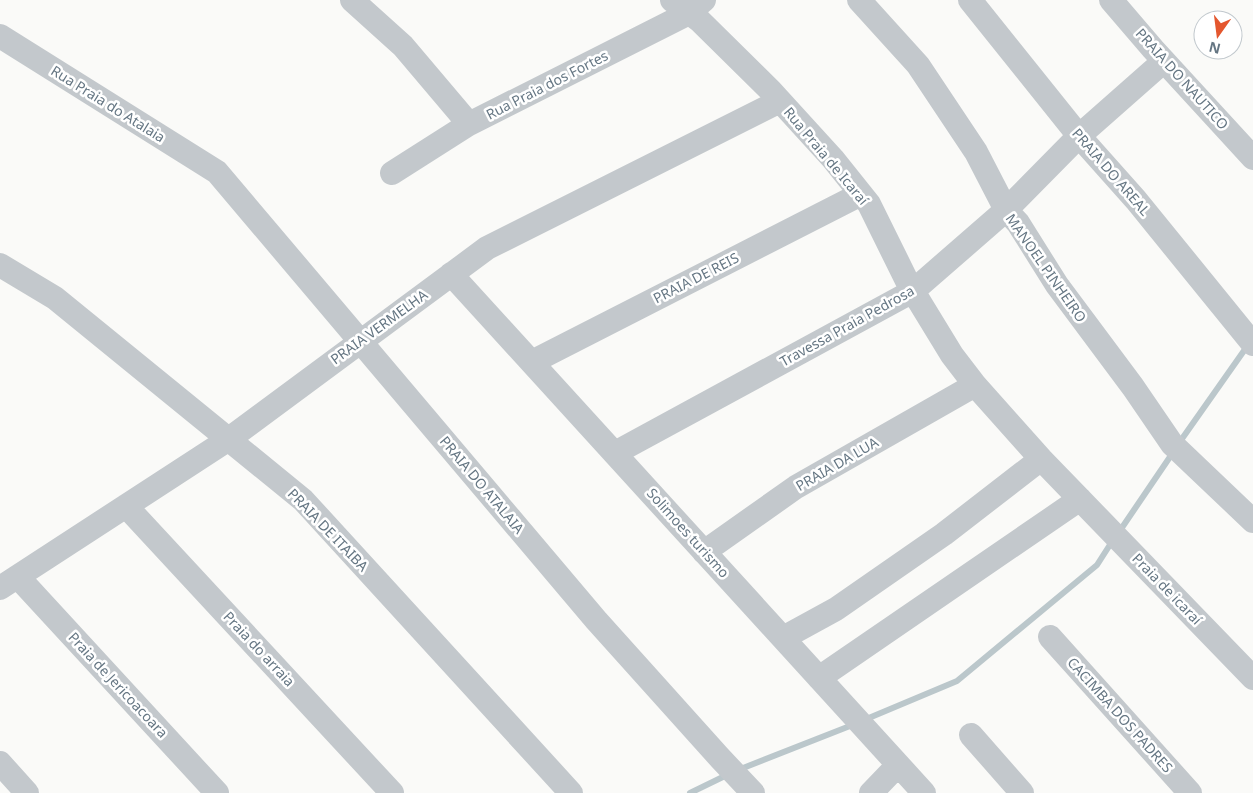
<svg xmlns="http://www.w3.org/2000/svg" width="1253" height="793" viewBox="0 0 1253 793" font-family="'Noto Sans',sans-serif">
	<rect width="100%" height="100%" fill="#fafaf8"/>
	<g fill="none" stroke-linecap="round" stroke-linejoin="round">
		<path stroke="#bbc7cb" stroke-width="6" d="M1179,443L1248,345
			M1119,532L1174,451
			M864,720L957,681L1097,565L1113,540
			M738,770L855,724
			M690,793L729,774"/>
		<path stroke="#c3c8cc" stroke-width="24" d="M352,0L403,46L469,124
			M672,0L699,20L771,91L833,159L869,204L908,283L952,355L975,385L1041,459L1253,678
			M859,0L918,65L976,152L1006,210L1018,223L1057,285L1133,387L1172,444L1253,521
			M970,0L1079,136L1136,200L1253,344
			M1111,0L1153,49L1253,158
			M0,36L217,172L596,620L720,758L753,793
			M392,173L469,124L689,13L704,0
			M0,265L55,298L303,500L571,793
			M451,274L924,793
			M532,362L861,194
			M615,453L913,291L1006,210L1079,136L1164,61
			M126,506L392,793
			M704,552L796,487L975,385
			M18,577L217,793
			M0,588L229,439L487,248L780,101
			M1050,637L1190,793
			M783,638L836,609L944,534L1041,459
			M819,678L1080,499
			M971,735L1022,793
			M0,763L27,793
			M871,793L898,765"/>
	</g>
	<g text-anchor="middle" stroke-width="5" stroke-linejoin="round" paint-order="stroke">
		<g font-size="14" fill="#657683" stroke="#fff">
			<text transform="translate(1182 79) rotate(48)" y="5">PRAIA DO NAUTICO</text>
			<text transform="translate(547 85) rotate(-27)" y="5">Rua Praia dos Fortes</text>
			<text transform="translate(108 104) rotate(32)" y="5">Rua Praia do Atalaia</text>
			<text transform="translate(826 156) rotate(50)" y="5">Rua Praia de Icaraí</text>
			<text transform="translate(1111 172) rotate(49)" y="5">PRAIA DO AREAL</text>
			<text transform="translate(1046 268) rotate(55)" y="5">MANOEL PINHEIRO</text>
			<text transform="translate(696 278) rotate(-27)" y="5">PRAIA DE REIS</text>
			<text transform="translate(847 326) rotate(-29)" y="5">Travessa Praia Pedrosa</text>
			<text transform="translate(379 327) rotate(-36)" y="5">PRAIA VERMELHA</text>
			<text transform="translate(837 464) rotate(-30)" y="5">PRAIA DA LUA</text>
			<text transform="translate(482 485) rotate(50)" y="5">PRAIA DO ATALAIA</text>
			<text transform="translate(328 530) rotate(46)" y="5">PRAIA DE ITAIBA</text>
			<text transform="translate(688 533) rotate(48)" y="5">Solimoes turismo</text>
			<text transform="translate(1167 589) rotate(46)" y="5">Praia de icaraí</text>
			<text transform="translate(259 649) rotate(47)" y="5">Praia do arraia</text>
			<text transform="translate(118 685) rotate(47)" y="5">Praia de Jericoacoara</text>
			<text transform="translate(1120 715) rotate(48)" y="5">CACIMBA DOS PADRES</text>
		</g>
	</g>
	<g transform="translate(1218 35) rotate(194)"><circle r="24" fill="#ffffff" stroke="#c1c8cd"/>
	<path d="M0-4L9 19L0 12L-9 19Z" fill="#e4572e"/>
	<text y="-8" font-size="14" font-weight="bold" text-anchor="middle" fill="#657683">N</text>
	</g>
</svg>
